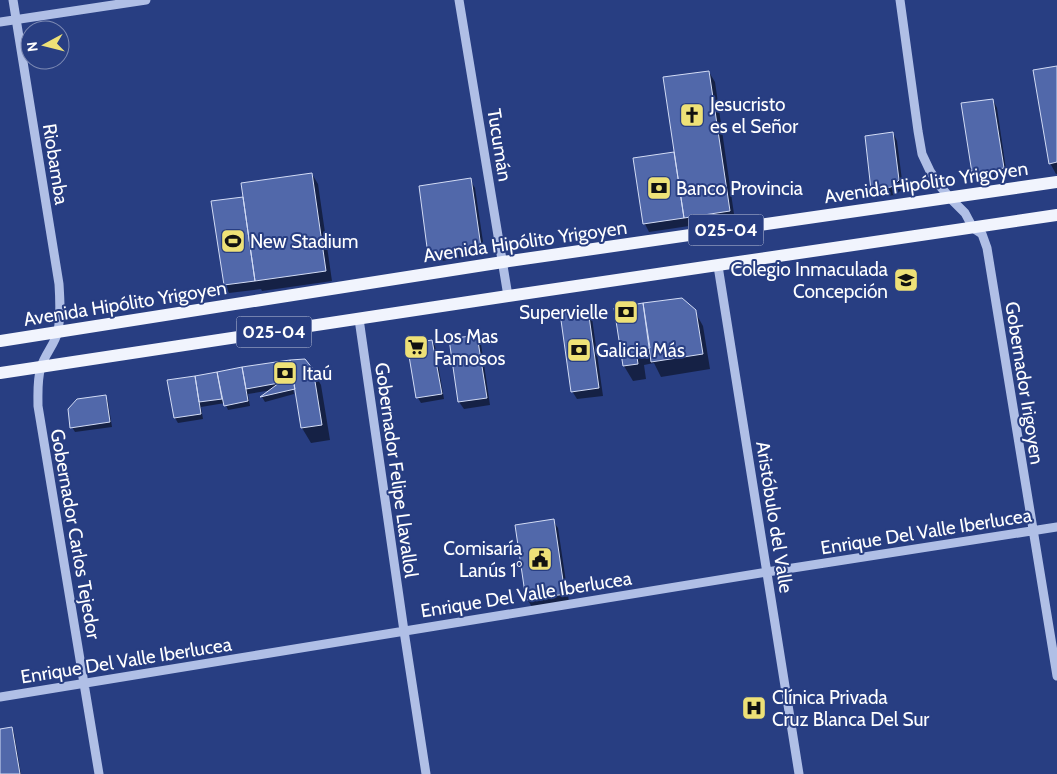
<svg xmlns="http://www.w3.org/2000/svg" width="1057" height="774" viewBox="0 0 1057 774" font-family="Cabin,sans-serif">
	<rect width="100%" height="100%" fill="#283e82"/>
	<path fill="#0007" d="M1057,68V174H1056L1050,163Z
		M709,72L715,82L735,221L691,228L689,226L649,232L645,224L635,159L673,153L676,158Z
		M993,100L997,108L1007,176L978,180L973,173Z
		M893,133L897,141L903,188L896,195L877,197L873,189Z
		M312,174L318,184L332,281L262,291L261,289L229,293L225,285L212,202L244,198Z
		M470,180L475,188L485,255L434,262L430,254Z
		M615,309L694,310L703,326L710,369L661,377L654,363L644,365L646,379L633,381L624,366Z
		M587,310L592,318L603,396L577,399L572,391Z
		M477,336L481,344L490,405L464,409L459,402Z
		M432,341L435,346L444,399L421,403L418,398Z
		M291,361L312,369L321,385L330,440L311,443L302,428L297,394L290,365L294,394L265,402L262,397L272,390L248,394L250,406L228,410L225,403L201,407L203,419L178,423L175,418L169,381Z
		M105,396L108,401L112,427L75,432L72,427Z
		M553,521L558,528L569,602L532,607L527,599Z
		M12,728L14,733L21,774H0V730Z"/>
	<path fill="#5168aa" stroke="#d3dcf5" d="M1057,66V162L1049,164L1033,70Z
		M709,71L730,211L684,218L663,77Z
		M993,99L1004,168L972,173L961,103Z
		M893,132L899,180L891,187L871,190L865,136Z
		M674,152L684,218L643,224L633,158Z
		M312,173L326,271L255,281L241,183Z
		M471,178L481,247L428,255L419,186Z
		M243,197L255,281L224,285L211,201Z
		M682,298L696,310V311L703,354L651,362L643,303Z
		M643,303L650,348L636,350L638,364L623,366L614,308Z
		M588,309L599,388L571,392L560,313Z
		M477,335L487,398L458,402L449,339Z
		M432,340L442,394L416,398L407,344Z
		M305,359L313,369L322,425L301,428L290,360Z
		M290,360L295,389L260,397L279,383L276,362Z
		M276,362L279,383L246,389L242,367Z
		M242,367L248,401L224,406L217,372Z
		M217,372L222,399L199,402L195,376Z
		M195,376L201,414L174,418L167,380Z
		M106,395L110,422L70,428L68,409L77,399Z
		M554,519L565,594L526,600L515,525Z
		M12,727L20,774H0V729Z"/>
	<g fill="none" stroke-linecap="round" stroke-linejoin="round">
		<path stroke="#b0bfe6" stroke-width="9" d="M13,0L59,284C60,300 61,315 58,331C55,344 45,354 41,367C37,380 38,393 38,406L99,774
			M459,0L508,296
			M900,0L918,131L922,154L930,171L940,186L950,198L965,213L973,228L982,234L987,248L1057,676
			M0,22L146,0
			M718,266L799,774
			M359,319L404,631L426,774
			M0,697L767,572L1057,527"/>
		<path stroke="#f1f4fd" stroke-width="12" d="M0,341L503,262L1057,182
			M0,373L508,296L1057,215"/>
	</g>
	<defs>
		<symbol id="church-square" viewBox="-11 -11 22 22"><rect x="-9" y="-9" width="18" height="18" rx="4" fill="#eee177" stroke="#283e82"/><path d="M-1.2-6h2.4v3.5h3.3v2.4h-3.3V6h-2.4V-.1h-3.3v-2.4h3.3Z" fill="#111"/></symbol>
		<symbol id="bank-square" viewBox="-11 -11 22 22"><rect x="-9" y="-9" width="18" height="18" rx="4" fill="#eee177" stroke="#283e82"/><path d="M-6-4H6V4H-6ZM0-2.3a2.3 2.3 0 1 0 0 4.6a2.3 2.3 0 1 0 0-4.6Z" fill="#111"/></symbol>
		<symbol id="stadium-square" viewBox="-11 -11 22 22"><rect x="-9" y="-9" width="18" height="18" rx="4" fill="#eee177" stroke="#283e82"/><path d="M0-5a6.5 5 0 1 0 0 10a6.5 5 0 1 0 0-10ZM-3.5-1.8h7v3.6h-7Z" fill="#111"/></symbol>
		<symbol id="school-square" viewBox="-11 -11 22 22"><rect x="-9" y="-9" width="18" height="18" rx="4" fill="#eee177" stroke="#283e82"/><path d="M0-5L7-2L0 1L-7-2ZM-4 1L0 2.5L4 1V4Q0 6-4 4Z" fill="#111"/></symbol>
		<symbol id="supermarket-square" viewBox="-11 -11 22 22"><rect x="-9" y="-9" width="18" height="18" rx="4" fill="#eee177" stroke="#283e82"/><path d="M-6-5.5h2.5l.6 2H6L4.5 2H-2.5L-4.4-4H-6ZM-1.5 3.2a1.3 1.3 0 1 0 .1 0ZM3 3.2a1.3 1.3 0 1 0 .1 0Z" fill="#111"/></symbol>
		<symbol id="civic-square" viewBox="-11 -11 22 22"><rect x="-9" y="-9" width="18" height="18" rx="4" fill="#eee177" stroke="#283e82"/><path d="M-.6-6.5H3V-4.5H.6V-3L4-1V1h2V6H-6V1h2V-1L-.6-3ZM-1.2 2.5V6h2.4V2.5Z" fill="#111"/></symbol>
		<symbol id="hospital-square" viewBox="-11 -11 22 22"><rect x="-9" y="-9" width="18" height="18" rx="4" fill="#eee177" stroke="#283e82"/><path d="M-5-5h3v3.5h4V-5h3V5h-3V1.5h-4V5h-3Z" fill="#111"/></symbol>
	</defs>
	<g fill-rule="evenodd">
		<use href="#church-square" x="678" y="101" width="28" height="28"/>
		<use href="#bank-square" x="645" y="174" width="28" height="28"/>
		<use href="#stadium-square" x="219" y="227" width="28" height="28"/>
		<use href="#school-square" x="892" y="266" width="28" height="28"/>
		<use href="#bank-square" x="612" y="298" width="28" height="28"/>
		<use href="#supermarket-square" x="402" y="333" width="28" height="28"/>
		<use href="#bank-square" x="565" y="336" width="28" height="28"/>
		<use href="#bank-square" x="271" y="359" width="28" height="28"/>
		<use href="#civic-square" x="526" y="545" width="28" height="28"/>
		<use href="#hospital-square" x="740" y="694" width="28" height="28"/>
	</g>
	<g text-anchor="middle" stroke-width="4" stroke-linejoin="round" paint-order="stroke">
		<g fill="#283e82" stroke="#bec5da" stroke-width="1">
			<rect x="688.5" y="214.5" width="75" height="31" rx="4"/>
			<rect x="236.5" y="316.5" width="75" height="31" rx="4"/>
		</g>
		<g font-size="18" font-weight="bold" fill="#fff">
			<text x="726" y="236">025-04</text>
			<text x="274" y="338">025-04</text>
		</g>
		<g font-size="19" fill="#fff" stroke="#283e82" text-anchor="start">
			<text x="710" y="111">Jesucristo<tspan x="710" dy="22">es el Señor</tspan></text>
			<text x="676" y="195">Banco Provincia</text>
			<text x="250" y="248">New Stadium</text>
			<text x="888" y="276" text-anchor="end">Colegio Inmaculada<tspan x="888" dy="22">Concepción</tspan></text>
			<text x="608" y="319" text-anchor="end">Supervielle</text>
			<text x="434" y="343">Los Mas<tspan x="434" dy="22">Famosos</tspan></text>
			<text x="596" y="357">Galicia Más</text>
			<text x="302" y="380">Itaú</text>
			<text x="522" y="555" text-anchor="end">Comisaría<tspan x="522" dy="22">Lanús 1°</tspan></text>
			<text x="772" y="704">Clínica Privada<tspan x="772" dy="22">Cruz Blanca Del Sur</tspan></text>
		</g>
		<g font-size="19" fill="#fff" stroke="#283e82">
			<text transform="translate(500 145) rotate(81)" y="7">Tucumán</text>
			<text transform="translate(56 164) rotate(81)" y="7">Riobamba</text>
			<text transform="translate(926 182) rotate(-8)" y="7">Avenida Hipólito Yrigoyen</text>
			<text transform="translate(525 241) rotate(-8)" y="7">Avenida Hipólito Yrigoyen</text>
			<text transform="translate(125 303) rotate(-9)" y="7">Avenida Hipólito Yrigoyen</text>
			<text transform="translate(1025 383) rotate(81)" y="7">Gobernador Irigoyen</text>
			<text transform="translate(397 470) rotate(82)" y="7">Gobernador Felipe Llavallol</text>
			<text transform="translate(775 517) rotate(81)" y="7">Aristóbulo del Valle</text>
			<text transform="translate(926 531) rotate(-9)" y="7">Enrique Del Valle Iberlucea</text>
			<text transform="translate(76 534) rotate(80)" y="7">Gobernador Carlos Tejedor</text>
			<text transform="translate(526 594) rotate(-9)" y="7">Enrique Del Valle Iberlucea</text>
			<text transform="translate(126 660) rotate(-9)" y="7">Enrique Del Valle Iberlucea</text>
		</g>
	</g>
	<g transform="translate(45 45) rotate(263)"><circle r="24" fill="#283e82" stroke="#7e8bb4"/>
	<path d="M0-4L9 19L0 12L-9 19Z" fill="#eee177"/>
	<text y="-8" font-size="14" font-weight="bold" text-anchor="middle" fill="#ffffff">N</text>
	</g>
</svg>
